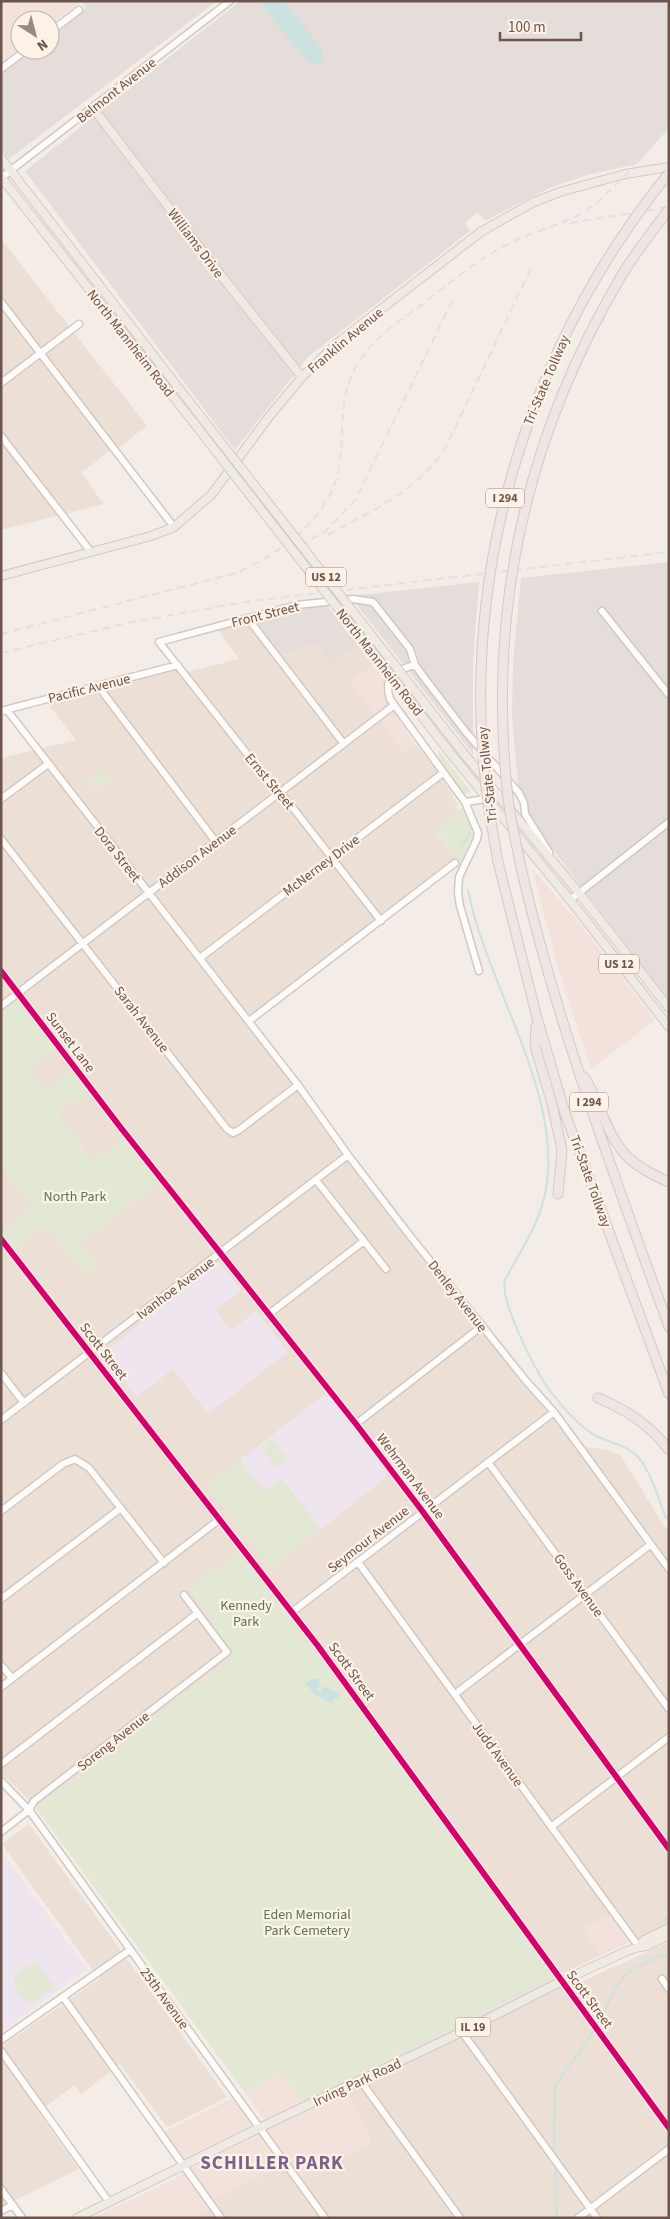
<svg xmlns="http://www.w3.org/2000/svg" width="670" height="2219" viewBox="0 0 670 2219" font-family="'Source Sans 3',sans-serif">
	<rect width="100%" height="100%" fill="#f4ede7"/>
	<path fill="#ecdfd5" d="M1,239L147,426L118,448L116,446L81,473L104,504L1,530Z
		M247,622L274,655L317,644L333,663L358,645L373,665L350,683L404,752L415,744L438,770L454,798L449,802L459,814L436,832L458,860L245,1021L522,1383L547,1409L577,1449L587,1447L606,1450L621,1456L664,1526L669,1530V1923L633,1941L585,1927L599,1956L556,1977L583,1981L669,1942V2218H194L209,2209L207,2203L284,2165L371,2143L345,2084L555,1977L240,1551L217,1625L212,1629L228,1640L233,1649L231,1659L36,1808L18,1789L1,1774V758L76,740L44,699L176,667L182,673L239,659L217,628Z
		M29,1824L227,2097L167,2127L120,2064L81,2094L75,2085L38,2112L79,2169L1,2207V2047L99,1979L2,1844Z"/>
	<path fill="#f3e1db" d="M1,1H81V2L50,25V20H20V48L1,62Z
		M373,665L386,682L387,702L415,744L404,752L349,683Z
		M532,869L576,919L655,1020L591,1069L559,971Z
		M613,1914L633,1941L599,1956L584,1928Z
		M280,2071L345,2084L371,2144L296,2180L284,2165L207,2203L210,2209L194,2218H93L166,2183L296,2109L265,2121L246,2094Z
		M235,2097L256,2127L185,2164L162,2133Z"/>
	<path fill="#e5ddd9" d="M81,1H217L9,159L1,150V74L32,50H50V36L86,8Z
		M240,1H669V128L637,164L591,174L549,188L485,221L478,212L465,223L470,231L308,357L235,450L25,171Z
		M669,562V1001L520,807L512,715L513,662L521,578Z
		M479,582L473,659V754L350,596Z
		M325,603L358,645L332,664L317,644L279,654L252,620L313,604Z"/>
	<path fill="#eee5ef" d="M219,1262L241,1290L216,1310L231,1330L256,1311L288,1352L208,1414L173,1369L137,1397L103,1353Z
		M326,1393L387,1473L384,1479L321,1529L282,1479L265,1492L240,1460Z
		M1,1851L87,1969L1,2032Z"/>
	<path fill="#e2e8d3" d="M438,749L470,790L469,794H463L439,760Z
		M105,771L110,778L94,792L88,784L89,781Z
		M454,798L458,804L456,807L459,810L462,808L466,812L475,832L460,863L436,831L459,814L449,802Z
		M17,998L56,1048L28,1070L45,1092L73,1070L89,1090L58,1113L94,1161L125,1137L159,1182L80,1243L97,1266L85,1275L46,1225L14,1249L1,1232L33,1208L1,1167V1010Z
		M271,1439L288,1460L277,1468L261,1447Z
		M240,1460L265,1491L281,1479L321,1529L271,1568L207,1486Z
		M240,1551L555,1977L302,2106L280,2071L246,2094L36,1808L231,1659L233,1649L228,1640L220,1639L212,1630L216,1625L189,1590Z
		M37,1963L53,1984L52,1989L30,2004C14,1996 7,1976 25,1966C29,1964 34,1964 37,1963Z"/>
	<path fill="#cbe2e1" d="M259,1H284L321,49L324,61L314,66L308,62Z
		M312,1679H320L318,1691L321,1692L323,1686L340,1694L337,1699L334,1698L332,1703L314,1694L305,1683Z"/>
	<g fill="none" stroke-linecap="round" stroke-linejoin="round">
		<path stroke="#cbe2e1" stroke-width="2" d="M461,848L470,832
			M468,890C486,985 566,1098 545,1194C538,1226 520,1252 505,1280C499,1301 537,1373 550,1391C560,1404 574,1420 587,1430C603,1444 629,1442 642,1462C653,1478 659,1500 666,1518
			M666,1922L664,1919L669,1917
			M597,2026C608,2007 614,1981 633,1969C644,1962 657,1958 669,1953
			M554,2149L555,2086L595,2030
			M555,2169L557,2218"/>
		<defs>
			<path id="minor" d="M50,32L79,10
				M1,69L26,50
				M1,178L230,1
				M1,302L174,527
				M1,383L79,324
				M1,436L91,552
				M602,611L669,695
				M249,618L253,625L344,744
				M415,665C395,670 383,677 390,699L465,802
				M98,686L216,842
				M7,710L298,1085L348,1155L407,1232L527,1382L554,1412L669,1569
				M1,711L178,665
				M1,799L48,764
				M1,839L227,1129L233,1133L239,1130L298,1085
				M570,900L669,822
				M381,921L286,799L274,788L159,642L297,605L353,599L373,602L410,649L415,665L426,680L465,731L519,793L524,803L525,814L549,852
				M200,958L443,773
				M1,971L121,1128L356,1424L423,1512L669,1849
				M479,971L460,906L458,893L459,877L477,839L478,833L465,802L486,799
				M1,1006L393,706
				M249,1021L455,863
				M316,1180L386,1269
				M1,1239L318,1646L669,2128
				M269,1314L364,1241
				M1,1373L24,1403
				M1,1420L348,1155
				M356,1424L482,1326
				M488,1462L669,1709
				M1,1511L63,1464L75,1459L89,1468L164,1563
				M358,1562L639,1947
				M1,1599L121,1508
				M292,1612L554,1412
				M1,1665L12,1678
				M1,1687L220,1519
				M455,1694L650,1545
				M1,1764L198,1613
				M1,1781L29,1810L325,2218
				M551,1827L669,1737
				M1,1832L29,1810L34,1801L227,1652L184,1595
				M662,1979L669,1989
				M63,1997L221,2218
				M462,2032L597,2218
				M1,2040L130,1950
				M1,2051L109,2202
				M360,2080L460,2218
				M1,2189L22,2218
				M1,2211L13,2205
				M578,2218L669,2149"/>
			<path id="major" d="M93,108L216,269L302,377
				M1,158L191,404
				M1,177L190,418
				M1,576L151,536L174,527L212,494L268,418L302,377L336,344L482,231L534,202L560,192L625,174L669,167
				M461,750L579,893L669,1008
				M451,754L570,900L669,1027
				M639,1947L644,1940L669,1928
				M77,2218L259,2128L462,2032L562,1981L627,1951L639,1947L647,1946L669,1935"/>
			<path id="highway" d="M498,862L537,1018L565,1113L669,1394
				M522,872C558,1028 615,1177 669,1327
				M536,1026L535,1046L552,1104L562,1150L558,1194
				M584,1077C601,1102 606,1137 629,1158C640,1169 655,1176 669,1182
				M598,1398C627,1410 650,1425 669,1450"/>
		</defs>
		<use href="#minor" stroke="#d1c9c3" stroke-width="9"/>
		<use href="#major" stroke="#d3c9c5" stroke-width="10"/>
		<use href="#highway" stroke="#d3c9c5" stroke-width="11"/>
		<use href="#minor" stroke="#fdfcfb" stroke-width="6"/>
		<use href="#major" stroke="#f0eae4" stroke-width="8"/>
		<use href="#highway" stroke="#eee5e4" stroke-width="9"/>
		<path stroke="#e3e0e3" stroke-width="2" stroke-dasharray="8 5" stroke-linecap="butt" d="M570,223L669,207
			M328,535C373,510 418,491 446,447L531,268
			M289,552L326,531L356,499L452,301
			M1,634L236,573C282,553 333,516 340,462C345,420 337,387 367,351C381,333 401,320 419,307C448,284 476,260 508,244C534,230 564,226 588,209C617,189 645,151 669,124
			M1,653L132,622L251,601L669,552"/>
		<defs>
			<path id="major-bridge" d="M191,404L461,750
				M190,418L451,754"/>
			<path id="highway-bridge" d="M498,862C491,822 484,782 482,742C470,536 540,332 669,173
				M522,872C517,847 511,822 508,798C487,613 525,440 619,280C633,255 652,232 669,209"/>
		</defs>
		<use href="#major-bridge" stroke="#d3c9c5" stroke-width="10" stroke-linecap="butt"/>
		<use href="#highway-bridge" stroke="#d3c9c5" stroke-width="11" stroke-linecap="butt"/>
		<use href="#major-bridge" stroke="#f0eae4" stroke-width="8"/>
		<use href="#highway-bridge" stroke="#eee5e4" stroke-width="9"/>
		<defs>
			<path id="cycleway" d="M1,971L121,1128L356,1424L423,1512L669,1849
				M1,1239L318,1646L669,2128"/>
		</defs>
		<use href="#cycleway" stroke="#fcf2e7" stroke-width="9"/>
		<use href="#cycleway" stroke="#d6006c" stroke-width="6"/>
	</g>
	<g text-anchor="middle" stroke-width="4.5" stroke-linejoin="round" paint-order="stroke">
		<g fill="#fcf2e7" stroke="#98837a" stroke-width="1">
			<rect x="486" y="488.5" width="38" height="19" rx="4"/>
			<rect x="306" y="567.5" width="40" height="19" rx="4"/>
			<rect x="599" y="954.5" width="40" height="19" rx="4"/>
			<rect x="570" y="1092.5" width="38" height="19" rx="4"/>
			<rect x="455.5" y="2017.5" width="35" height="19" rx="4"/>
		</g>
		<g font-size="12" font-weight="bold" fill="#6d544c">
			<text x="505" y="502">I 294</text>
			<text x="326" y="581">US 12</text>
			<text x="619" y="968">US 12</text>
			<text x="589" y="1106">I 294</text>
			<text x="473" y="2031">IL 19</text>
		</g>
		<g font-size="14" fill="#6d544c" stroke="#fcf2e7">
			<text transform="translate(116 90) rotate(-38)" y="5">Belmont Avenue</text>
			<text transform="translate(196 243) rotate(53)" y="5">Williams Drive</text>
			<text transform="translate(345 340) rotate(-40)" y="5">Franklin Avenue</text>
			<text transform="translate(131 343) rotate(52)" y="5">North Mannheim Road</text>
			<text transform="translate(546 380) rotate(-67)" y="5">Tri-State Tollway</text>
			<text transform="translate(265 614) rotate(-14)" y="5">Front Street</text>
			<text transform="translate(380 662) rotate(52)" y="5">North Mannheim Road</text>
			<text transform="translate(89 688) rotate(-14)" y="5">Pacific Avenue</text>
			<text transform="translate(487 775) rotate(-96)" y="5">Tri-State Tollway</text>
			<text transform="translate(270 781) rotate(50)" y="5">Ernst Street</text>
			<text transform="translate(118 854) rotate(52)" y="5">Dora Street</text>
			<text transform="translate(197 856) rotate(-37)" y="5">Addison Avenue</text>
			<text transform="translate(321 865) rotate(-37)" y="5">McNerney Drive</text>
			<text transform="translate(142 1019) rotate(52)" y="5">Sarah Avenue</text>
			<text transform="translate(71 1042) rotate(53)" y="5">Sunset Lane</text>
			<text transform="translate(591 1181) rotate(70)" y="5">Tri-State Tollway</text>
			<text transform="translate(175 1288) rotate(-37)" y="5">Ivanhoe Avenue</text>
			<text transform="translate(458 1296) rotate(52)" y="5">Denley Avenue</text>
			<text transform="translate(104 1351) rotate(52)" y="5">Scott Street</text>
			<text transform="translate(411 1476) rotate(53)" y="5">Wehrman Avenue</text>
			<text transform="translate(368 1539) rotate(-38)" y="5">Seymour Avenue</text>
			<text transform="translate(579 1585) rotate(54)" y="5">Goss Avenue</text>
			<text transform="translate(352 1671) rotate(54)" y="5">Scott Street</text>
			<text transform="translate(113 1741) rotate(-38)" y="5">Soreng Avenue</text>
			<text transform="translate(498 1754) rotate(54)" y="5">Judd Avenue</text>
			<text transform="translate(165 1998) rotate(54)" y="5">25th Avenue</text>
			<text transform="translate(590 1999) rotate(54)" y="5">Scott Street</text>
			<text transform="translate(357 2082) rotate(-25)" y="5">Irving Park Road</text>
		</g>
		<g font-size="14" fill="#5b7748" stroke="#fcf2e7">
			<text x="75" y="1201">North Park</text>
			<text x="246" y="1610">Kennedy<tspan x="246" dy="16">Park</tspan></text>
			<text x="307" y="1919">Eden Memorial<tspan x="307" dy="16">Park Cemetery</tspan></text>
		</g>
		<g font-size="19" font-weight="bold" letter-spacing="1" fill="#79648a" stroke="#fcf2e7">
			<text x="272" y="2169">SCHILLER PARK</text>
		</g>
	</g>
	<rect width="670" height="2219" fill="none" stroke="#6d544c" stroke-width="5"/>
	<g transform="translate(35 35) rotate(144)"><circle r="24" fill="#fcf2e7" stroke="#c3b3a9"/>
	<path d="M0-4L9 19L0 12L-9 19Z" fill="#9c8a82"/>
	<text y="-8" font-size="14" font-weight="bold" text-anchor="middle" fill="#6d544c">N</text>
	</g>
	<path d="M500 32v8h81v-8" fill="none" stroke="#6d544c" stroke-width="2.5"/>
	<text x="508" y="32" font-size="15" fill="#6d544c" stroke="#fcf2e7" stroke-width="4" paint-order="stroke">100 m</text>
</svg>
